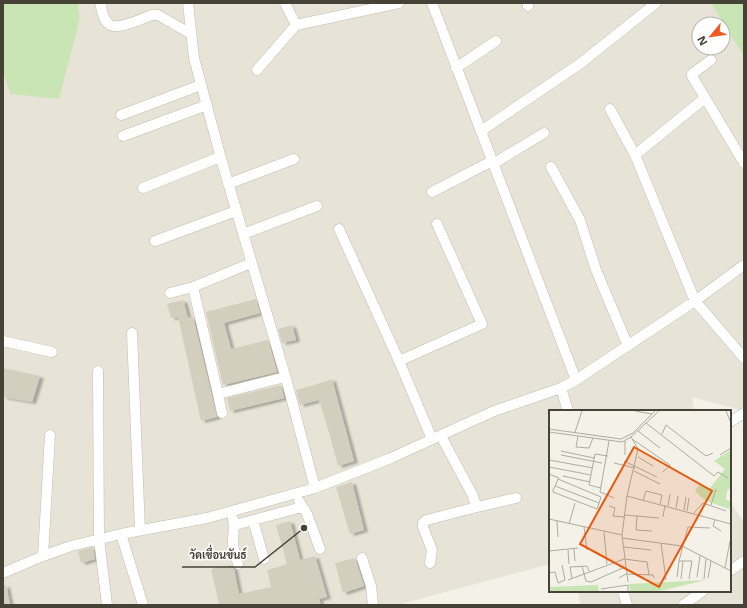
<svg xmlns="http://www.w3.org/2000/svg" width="747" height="608" viewBox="0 0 747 608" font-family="'Open Sans',Sarabun,sans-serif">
	<defs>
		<filter id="shadow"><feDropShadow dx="4" dy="2" stdDeviation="1" flood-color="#0004"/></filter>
	</defs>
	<rect width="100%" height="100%" fill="#f3f1e8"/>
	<path fill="#e7e4d7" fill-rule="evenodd" d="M78,3H711L744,57V411L692,397L694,411H550V564L397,605H3V72L10,94L80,18ZM699,24H723V48H699Z
		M730,502L744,522V605H581L578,591H730Z"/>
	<path fill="#c9e5b4" d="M3,3H78L80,18L59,99L10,94L3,72Z
		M711,3H744V57Z"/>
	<path fill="#d4cebe" filter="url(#shadow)" d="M256,299L260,313L224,323L231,349L268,340L277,372L223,385L206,312Z
		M183,300L188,318L193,317L217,417L201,421L178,317L171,318L167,304Z
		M292,325L296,340L282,343L278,329Z
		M3,368L40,376L32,402L3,397Z
		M332,379L354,461L338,466L330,436L319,400L300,405L296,390L314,385Z
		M281,385L284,398L230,411L227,398Z
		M352,482L364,530L350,534L336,487Z
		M290,521L300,560L315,556L327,597L319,599L321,605H219L211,569L231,565L234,569L239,594L271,587L267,570L287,564L276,525Z
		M93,547L95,559L81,563L78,551Z
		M355,558L364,586L343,593L335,563Z
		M6,585L10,605H3V586Z"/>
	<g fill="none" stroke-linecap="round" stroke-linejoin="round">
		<defs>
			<path id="minor" d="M100,3C102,10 103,21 110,25C119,30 143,18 152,15H158L191,34
				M188,3L194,58L222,162L287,382L315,488
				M285,3L296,25L399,3
				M432,3L576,380
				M527,3L528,6
				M711,60L692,74V76L744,163
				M456,68L496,41
				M257,70L296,25
				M705,98L635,155L695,301L744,358
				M610,109L635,155
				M121,115L201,85
				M481,131L581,63L656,3
				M123,136L207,105
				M493,164L544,133
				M551,167L580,220L596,270L628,346
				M228,184L294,159
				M143,188L220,157
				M432,192L492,161
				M339,229L399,361L432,439
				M243,234L317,206
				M155,241L236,211
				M251,263L193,287L218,394L285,377
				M170,293L193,287
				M132,333L140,530
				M3,341L52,352
				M399,361L482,324L437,224
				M98,371L99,539L107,605
				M561,388L568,411
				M218,394L222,413
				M730,422L744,413
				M299,501L307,514L320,549
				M477,507L516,498
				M233,519C235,527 233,534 233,542C233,549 236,557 238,564
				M253,520L264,559
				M235,525L302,507
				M121,534L143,605
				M43,556L50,435
				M362,558L371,586L373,605
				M430,563L432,550L423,527V523L427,520L477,507L472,494L441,436
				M730,571L744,561
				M3,573L43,556L71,546L121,534L207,518L315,488L391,458L494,411L561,388L576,380L695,301L744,265
				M623,591L627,605
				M683,605L703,591"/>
		</defs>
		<use href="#minor" stroke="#c1bdae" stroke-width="11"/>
		<use href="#minor" stroke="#fff" stroke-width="10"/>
	</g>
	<g transform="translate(549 410)">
		<rect width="182" height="182" fill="#f3f1e8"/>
		<path d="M182,40V77L178,81L177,89L182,92L180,99L155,90L146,81L150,75L161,78L176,59L165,51ZM157,170L111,181H81L80,174ZM49,175L50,181H0V177Z" fill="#c9e5b4"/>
		<path fill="none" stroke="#aeaba1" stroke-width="1" d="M86,1L103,4M177,1L182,13M97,13L165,66L169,62L179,68M0,19L72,29L84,23L106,1M89,21L111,38M0,22L73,32L82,27L110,1M26,22L33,1M113,24L117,15L157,46L164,43M29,26L27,37L40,38L44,28M83,29L121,55L114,62M60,31L51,82L65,88M12,41L45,48M12,45L53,53M76,45V31M171,45L182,38M89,47L104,56M0,50L44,58M75,51L108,67M65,53L86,58M0,57L42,65M85,61L111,74M0,64L10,68L9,69L7,74L4,80V82L48,99L52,87L9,69M14,66L41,72M6,76L50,93M52,78L40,75L46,44L59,46M78,86L182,114M94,91L97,81L113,85L111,94M162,95L167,79M60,96L66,98L64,106L76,107M119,96L121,84M127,98L129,86M135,100L137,87M138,101L140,88M145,103L154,93L177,101M76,105L110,108M88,106L87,120L103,121M114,107L116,95M0,109L73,125M166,110L164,116L172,121M8,111L9,127M20,114L26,93M35,117L38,140M55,122L58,154M73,128L133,136L182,161M112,133L117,170M74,137L102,140M25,139L26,151M19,140L20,154M0,141L29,138M134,151H143L140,169M33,156L37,171L42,172L76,157M176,158L181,131M0,163L6,162L9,173L16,170L13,155M128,167L130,151M148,167L151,146M70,168L77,164L104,165L105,168M159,168L162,151M23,169L21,157L38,156L40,161M132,169L134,151H130L139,117L161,118M155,169L157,149M19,170L75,149L98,152L100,165M79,172L73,125L78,86L89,39L82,27M52,179L79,175V181"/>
		<path fill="#e8590c" fill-opacity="0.15" stroke="#e8590c" stroke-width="2" d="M85,37L163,81L110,177L31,134Z"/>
		<rect width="182" height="182" fill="none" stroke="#464237" stroke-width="2"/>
	</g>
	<path fill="none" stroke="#464237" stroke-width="1.5" d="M304 528L255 567H182"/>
	<circle fill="#464237" stroke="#fff" stroke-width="1.5" cx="304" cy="528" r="4"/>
	<g font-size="11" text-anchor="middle" font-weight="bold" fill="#464237" stroke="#fff" stroke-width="3" stroke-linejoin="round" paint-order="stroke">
		<text x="218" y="559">วัดเขื่อนขันธ์</text>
	</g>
	<rect width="747" height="608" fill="none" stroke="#464237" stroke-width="8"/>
	<g transform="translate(711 36) rotate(241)"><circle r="19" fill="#ffffff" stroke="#b5b3af"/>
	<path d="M0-3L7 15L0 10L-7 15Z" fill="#ee5c25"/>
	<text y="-6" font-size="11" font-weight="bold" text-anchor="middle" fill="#464237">N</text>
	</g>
</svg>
